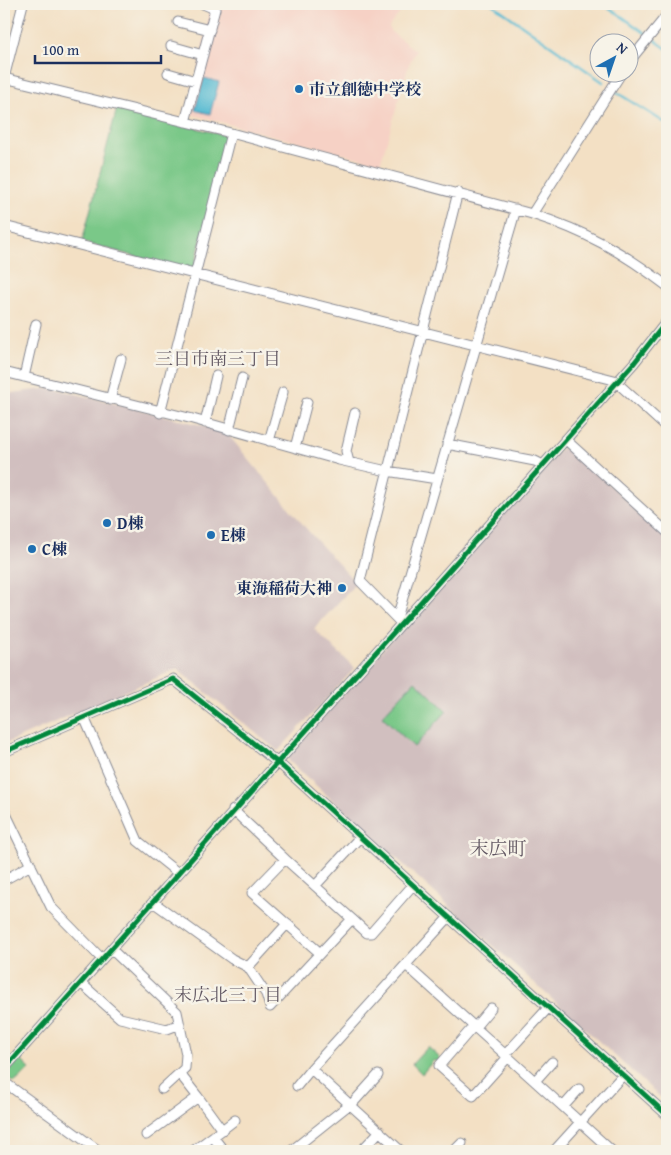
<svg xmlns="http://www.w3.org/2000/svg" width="671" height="1155" viewBox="0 0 671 1155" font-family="'Gentium Book Plus','Noto Serif JP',serif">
	<rect width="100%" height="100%" fill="#f7f3e8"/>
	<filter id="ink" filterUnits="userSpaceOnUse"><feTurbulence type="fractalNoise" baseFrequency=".02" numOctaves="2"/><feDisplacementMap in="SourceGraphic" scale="10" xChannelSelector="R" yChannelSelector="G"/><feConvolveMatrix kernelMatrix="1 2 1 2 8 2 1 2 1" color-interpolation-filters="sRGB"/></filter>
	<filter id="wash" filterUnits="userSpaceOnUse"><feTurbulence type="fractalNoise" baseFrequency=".0096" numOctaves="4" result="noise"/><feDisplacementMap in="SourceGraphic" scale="20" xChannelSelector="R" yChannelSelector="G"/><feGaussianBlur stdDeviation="1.12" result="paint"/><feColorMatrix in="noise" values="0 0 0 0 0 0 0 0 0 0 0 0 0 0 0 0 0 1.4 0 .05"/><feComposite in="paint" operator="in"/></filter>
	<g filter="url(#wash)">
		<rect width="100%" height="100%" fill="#f3e0c4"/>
		<path fill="#f6d1c5" d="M211,4H389L400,13L389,26L390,31L416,51L409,64L381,161L378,163L190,114Z"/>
		<path fill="#d1bfbf" d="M52,388L225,431L310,533L356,583L314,629L355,668L278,751L177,669L4,744V394Z
			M562,448L570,449L667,537V1103L289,761V755Z"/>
		<path fill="#7ac888" stroke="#4a7c73" d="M117,108L227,136L193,272L82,242Z
			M415,681L447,711L414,747L382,716Z
			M428,1047L441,1059L437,1062L434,1060L422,1074L412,1064Z
			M19,1058L30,1069L14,1083L5,1074Z"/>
		<path fill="#54bad2" stroke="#387498" d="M204,78L219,82L210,114L195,110Z"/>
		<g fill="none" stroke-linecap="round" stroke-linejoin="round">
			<path stroke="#54bad2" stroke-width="2.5" d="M492,4L603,82
				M604,4L648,35
				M652,38L667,49
				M616,92L667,124"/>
		</g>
	</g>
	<g filter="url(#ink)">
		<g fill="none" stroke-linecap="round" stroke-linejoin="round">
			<defs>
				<path id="minor" d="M178,22L210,30
					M171,46L203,55
					M628,63L667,15
					M168,73L196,81
					M4,78L231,133L532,214C585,231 623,252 667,286
					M4,78L23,4
					M185,122L215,9L203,4
					M532,214L622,72
					M4,226L614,380L667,428
					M4,372L189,418L339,460L387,471L437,479
					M24,377L36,324
					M110,400L121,359
					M160,413L231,133
					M205,423L216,376
					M229,430L242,378
					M565,439L667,532
					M269,441L283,392
					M447,444L535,461L543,465
					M295,448L307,402
					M349,462L346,451L355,413
					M397,618L516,209
					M401,623L360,581L458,192
					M84,717L138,841L178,873
					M4,752L173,679L283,767L667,1115
					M4,810L51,907L102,959
					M233,810L285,859
					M4,880L31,865
					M315,886L360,837
					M153,902L232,959L248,967L266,994L270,1007L352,919L285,859L252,893L287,924L248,967
					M352,919L367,933H371L413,885
					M287,924L320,953
					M111,949L177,1012L186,1054L185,1068L162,1089
					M406,965L612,1151
					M81,983L120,1018L167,1029L180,1024
					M473,1027L439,1066L473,1096L508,1057
					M475,1027L491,1008
					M505,1055L549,1007
					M4,1069L634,363L667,321
					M535,1081L552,1062
					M4,1082L99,1151
					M297,1086L311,1069
					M198,1097L222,1130L235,1120
					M351,1105L378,1075
					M563,1107L579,1089
					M146,1135L198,1097L180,1074
					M213,1137L224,1151
					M193,1151L222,1130
					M291,1151L350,1104
					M361,1151L380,1131
					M401,1151L311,1069L449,917
					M454,1151L462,1143
					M554,1151L623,1075"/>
			</defs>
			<use href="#minor" stroke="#878891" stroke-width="11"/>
			<use href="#minor" stroke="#fff" stroke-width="9"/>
			<defs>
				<path id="cycleway" d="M4,752L173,679L283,767L667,1115
					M4,1069L634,363L667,321"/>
			</defs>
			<use href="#cycleway" stroke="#f7f3e8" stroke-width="8"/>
			<use href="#cycleway" stroke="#00873e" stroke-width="5"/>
		</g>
	</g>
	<g fill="#1f6fb2" stroke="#f7f3e8" stroke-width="2">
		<circle cx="299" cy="89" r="5"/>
		<circle cx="107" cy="523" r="5"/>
		<circle cx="211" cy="535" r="5"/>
		<circle cx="32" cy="549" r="5"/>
		<circle cx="342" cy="588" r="5"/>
	</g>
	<g text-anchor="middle" stroke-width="5" stroke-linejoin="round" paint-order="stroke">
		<g font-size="16" font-weight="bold" fill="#1b2f5e" stroke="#f7f3e8" text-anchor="start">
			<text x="309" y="95">市立創徳中学校</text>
			<text x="117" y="529">D棟</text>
			<text x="221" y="541">E棟</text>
			<text x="42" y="555">C棟</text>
			<text x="332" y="594" text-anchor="end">東海稲荷大神</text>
		</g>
		<g font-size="18" fill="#625863" stroke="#f7f3e8">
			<text x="218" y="365">三日市南三丁目</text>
			<text x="228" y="1001">末広北三丁目</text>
		</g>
		<g font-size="19" fill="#625863" stroke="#f7f3e8">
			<text x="498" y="855">末広町</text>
		</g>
	</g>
	<rect width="671" height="1155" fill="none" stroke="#f7f3e8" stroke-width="20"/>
	<g transform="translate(614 58) rotate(40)"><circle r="24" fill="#f7f3e8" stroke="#9fa5b1"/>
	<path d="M0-4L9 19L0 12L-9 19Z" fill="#1f6fb2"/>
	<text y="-8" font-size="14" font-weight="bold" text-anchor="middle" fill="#1b2f5e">N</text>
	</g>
	<path d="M35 55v8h126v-8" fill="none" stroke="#1b2f5e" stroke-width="2.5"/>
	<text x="42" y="55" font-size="15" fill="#1b2f5e" stroke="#f7f3e8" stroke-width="4" paint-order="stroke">100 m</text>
</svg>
